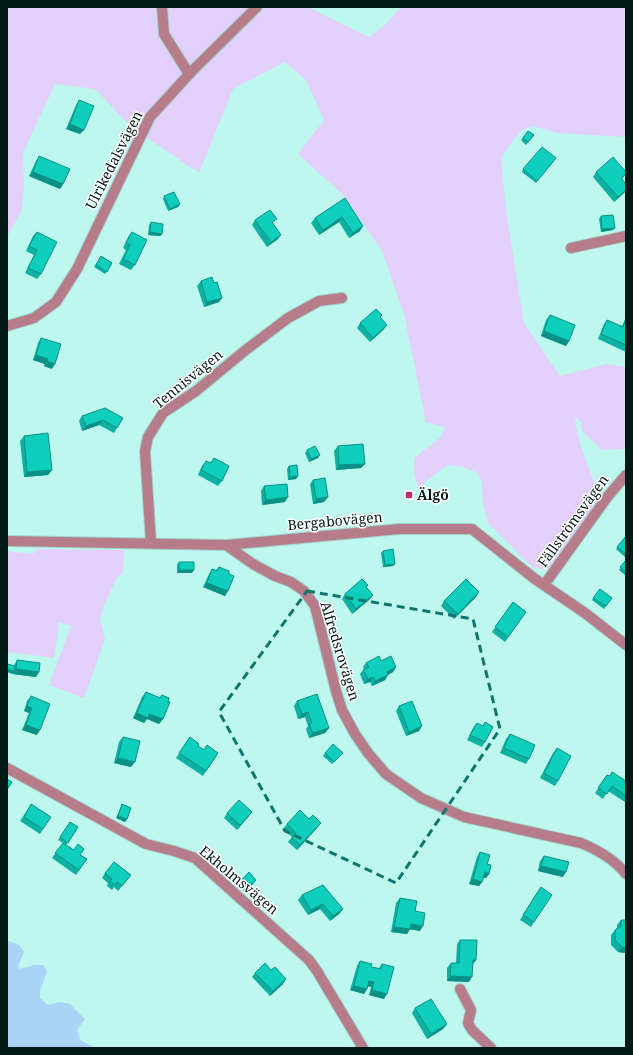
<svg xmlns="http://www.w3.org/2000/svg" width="633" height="1055" viewBox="0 0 633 1055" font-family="'Noto Serif',serif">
	<rect width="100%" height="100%" fill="#bef7ee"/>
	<path fill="#e2d0fb" d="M7,7H308L369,37L384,26L401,7H626V137L557,133L533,126L520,131L501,158L506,211L524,323L560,376L607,364L626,367V449L602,450L582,431L581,422L575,417C578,445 590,471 600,496L556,563L545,570L531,566L488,523L483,505L482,482L476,472L462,467L447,465L418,488L414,472V458L441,437L445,427L426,422L404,314L382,251L344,196L298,154L324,120L306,80L285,62L233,89L199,173L131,127L95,89L55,84L23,153L24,186L21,212L7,237Z
		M38,549L124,550L123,572L116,579L103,608L100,620L105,639L84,698L49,685L71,626L59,622L54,658L7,652V551L32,554Z"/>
	<path fill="#a9d3f7" d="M9,941L19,945L24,952L18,966L20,969L34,965H43L47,971L40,991V998L48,1005L59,1002L70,1004L85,1019L77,1030L80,1040L95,1048H7V942Z"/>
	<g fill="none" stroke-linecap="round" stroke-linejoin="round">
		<defs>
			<path id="minor" d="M162,7L164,34L189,74
				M571,248L626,236
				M7,326L34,318L56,302L77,269L150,117L193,70L257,7
				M7,541L226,545L399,529H472L535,579L585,613L626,645
				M151,543L145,451L148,437L163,413L196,391L247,349L288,318L319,301L342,298
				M226,545L253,564L275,576L291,582L304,591L315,606L336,691L342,710L355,734L368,753L386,774L421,798L464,817L581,843C598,850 614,859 626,874
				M544,585L608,496L626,475
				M7,768L146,844L174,851L195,858L309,960L317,971L363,1048
				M460,989L471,1010L468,1023L472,1030L491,1048"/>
		</defs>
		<use href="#minor" stroke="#a0d3cb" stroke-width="12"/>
		<use href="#minor" stroke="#b77c8a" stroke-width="10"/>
	</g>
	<path fill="#0db1a2" d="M79,100L80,134L66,129L76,105Z
		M528,131L534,135L526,145L521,140Z
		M39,156L63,184L60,189L29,176L36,161Z
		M554,161L536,183L522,172L523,169Z
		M596,172H626V174L622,179L626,184V191L614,202L593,177Z
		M164,196L180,204L178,207L168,211L163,199Z
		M345,198L360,231L349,238L339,222L319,235L311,223L315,218Z
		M601,216L613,230L601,232L599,219Z
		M255,220L278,239L267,247L252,225Z
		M151,222L162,234L160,236L148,235L149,225Z
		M37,232L41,274L37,279L25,273L34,255L26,251L33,236Z
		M132,232L135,265L131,270L119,264L126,250L123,248L128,237Z
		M101,256L112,263L105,274L94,267Z
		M201,281L214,283L222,298L219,302L204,307L197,286Z
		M550,315L569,341L566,346L541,336L546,320Z
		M626,317V352L598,339L604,324L607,320L622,326Z
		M360,323L387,325L383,330L370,342L357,328Z
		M41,338L52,369L44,366L45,364L33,360L38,343Z
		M105,408L117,428L114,433L99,425L82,431L79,421L82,416Z
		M24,436L52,470L48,475L24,477L20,441Z
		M338,446L365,464L361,468L336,470L334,451Z
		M307,450L318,458L309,462L305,453Z
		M214,458L222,481L218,486L198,475L202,466L206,461L210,463Z
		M289,466L298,476L296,479L288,480L287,469Z
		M313,480L324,502L313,504L310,484Z
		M264,486L285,502L262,505L261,491Z
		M626,536V558L616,549Z
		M383,551L395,564L393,566L383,567L381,553Z
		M626,560V576L619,570Z
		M179,562L192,573H177V565Z
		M219,567L229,574L225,596L203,587L209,574L212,569L216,570Z
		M366,587L373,595L369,600L352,614L342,599L345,594Z
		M600,589L612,598L604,609L592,600Z
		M476,597L454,619L441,606L444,601Z
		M513,602L526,612L505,642L492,632Z
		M17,660L36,677L13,674L14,665Z
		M381,661L396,667L393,672L388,675L385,680L372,686L370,682L364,684L360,674L364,669L363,667L366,663Z
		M146,692L160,698L162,695L163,719L159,724L147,719L144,723L133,718L142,697Z
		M31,696L37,735L22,730L29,713L24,711L27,701Z
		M297,701L329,728L325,733L309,738L306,729L308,726L305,717L298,719L294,706Z
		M399,706L419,731L406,736L396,711Z
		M485,722V742L482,747L467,740L473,728L477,723L483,726Z
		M510,734L529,759L526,764L500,753L506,739Z
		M123,737L131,767L114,763L119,742Z
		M190,737L198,746L203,750L218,753L203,776L176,758Z
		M557,748L558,781L555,786L540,778L553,753Z
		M325,753L341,755L332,764L323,756Z
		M607,775L609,776L626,781V801L625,802L608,791L603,799L595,793Z
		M122,804L127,819L125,822L116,818L121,807Z
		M28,809L43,829L40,834L20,821Z
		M227,813L249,816L237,830L224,818Z
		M70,822L78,827L66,845L87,859L76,875L52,858L63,843L58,840Z
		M287,824L317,828L297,850L288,842L292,837L283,829Z
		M480,852L487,864L489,874L486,878H483L482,882L479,886L469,884L477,857Z
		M544,856L563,877L538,871L540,861Z
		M105,873L127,880L118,891L114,887L112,890L107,886L108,883L102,878Z
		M255,882L245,892L237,885L239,883Z
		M537,892L534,922L531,927L520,920Z
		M302,895L343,909L339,914L330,921L320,909L308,915L298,900Z
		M400,898L415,911L420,931L410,929L407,934L391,932L396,903Z
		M621,920H626V953L618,952L611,945V935L615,930L617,928V925Z
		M460,940L476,960L473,964L469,982L447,981V968L451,963H456L457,944Z
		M360,961L371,967L379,968L382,964L384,999L369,995L371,987L368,986L367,989L364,994L350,990L357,966Z
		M271,970L283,984L270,996L252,977L255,973Z
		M415,1008L447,1024L443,1029L427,1039L412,1013Z"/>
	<path fill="#0a9084" d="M70,124L84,130L80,134L66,129Z
		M33,172L63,184L60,189L29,176Z
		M626,190L625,192L614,202L618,197Z
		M180,204L178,207L168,211L170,209Z
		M342,217L339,222L319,235L323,230Z
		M363,226L360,231L349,238L353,233Z
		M615,228L613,230L601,232L602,229Z
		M150,232L162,234L160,236L148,235Z
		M281,235L278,239L267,247L271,242Z
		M222,298L219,302L204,307L207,302Z
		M387,325L383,330L370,342L373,338Z
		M544,331L569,341L566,346L541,336Z
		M36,355L48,359L45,364L33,360Z
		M47,361L55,364L52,369L44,366Z
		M103,420L99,425L82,431L86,426Z
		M320,455L318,458L309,462L311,459Z
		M365,464L361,468L336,470L339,465Z
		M52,470L48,475L24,477L27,472Z
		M298,476L296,479L288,480L290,477Z
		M288,497L285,502L262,505L266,500Z
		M328,497L324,502L313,504L316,499Z
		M395,564L393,566L383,567L385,565Z
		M179,570H194L192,573H177Z
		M207,583L228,591L225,596L203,587Z
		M479,592L476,597L454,619L458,614Z
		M373,595L369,600L352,614L356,609Z
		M396,667L393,672L383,677L387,672Z
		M7,669L14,671L13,674L7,672Z
		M16,669L39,672L36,677L13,674Z
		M388,675L385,680L372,686L375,681Z
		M373,677L370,682L364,684L368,679Z
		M27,706L32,708L29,713L24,711Z
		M308,712L305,717L298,719L302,714Z
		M137,713L149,714L163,719L159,724L147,719L144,723L133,718Z
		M26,725L40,730L37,735L22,730Z
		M422,726L419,731L406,736L409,732Z
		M329,728L325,733L309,738L313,733Z
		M118,758L135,762L131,767L114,763Z
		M252,812L249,816L237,830L240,825Z
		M118,816L127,819L125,822L116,818Z
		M321,823L317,828L297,850L300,845Z
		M541,866L566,872L563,877L538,871Z
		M485,872L489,874L486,878L481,877Z
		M473,879L482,882L479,886L469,884Z
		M323,904L320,909L308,915L311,910Z
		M343,909L339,914L330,921L333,916Z
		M411,924L423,926L420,931L408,929Z
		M394,927L410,929L407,934L391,932Z
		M622,947L626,948V953L618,952Z
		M473,960H476L473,964Z
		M450,976L472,977L469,982L447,981Z
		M286,979L283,984L270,996L273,991Z
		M369,981L374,982L371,987L366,986Z
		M354,986L367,989L364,994L350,990Z
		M372,990L387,994L384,999L369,995Z
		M447,1024L443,1029L427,1039L431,1034Z"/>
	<path fill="#0fcebc" stroke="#0a9084" d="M79,100L94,106L84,130L70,124Z
		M528,131L534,135L528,142L523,138Z
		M542,147L556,158L537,181L523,169Z
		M39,156L70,169L63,184L33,172Z
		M613,157L626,172V174L621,178L626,184V190L618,197L596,172Z
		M174,192L180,204L170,209L164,196Z
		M345,198L363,226L353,233L342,217L323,230L315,218Z
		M270,210L277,219L272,222L281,235L271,242L255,220Z
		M613,215L615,228L602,229L601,216Z
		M151,222L163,224L162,234L150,232Z
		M37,232L57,242L41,274L28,268L37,250L29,246Z
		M132,232L147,240L135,265L123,259L130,245L126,243Z
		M101,256L112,263L107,272L96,265Z
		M212,277L214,283L217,282L222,298L207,302L201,281Z
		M376,309L382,315L380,317L387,325L373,338L360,323Z
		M550,315L575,325L569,341L544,331Z
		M626,319V345L601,334L607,320L623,327Z
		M41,338L61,344L55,364L47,361L48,359L36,355Z
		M105,408L123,418L117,428L103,420L86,426L82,416Z
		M48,433L52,470L27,472L24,436Z
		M363,444L365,464L339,465L338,446Z
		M315,446L320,455L311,459L307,450Z
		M214,458L229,466L222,481L201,470L206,461L211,463Z
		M297,465L298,476L290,477L289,466Z
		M325,478L328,497L316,499L313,480Z
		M287,484L288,497L266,500L264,486Z
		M626,536V554L617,547Z
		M393,549L395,564L385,565L383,551Z
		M626,560V572L620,567Z
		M179,562H194V570H179Z
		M219,567L229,571V574L234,576L228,591L207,583L212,569L217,571Z
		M362,579L368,585L366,587L373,595L356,609L345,594Z
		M466,579L479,592L458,614L444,601Z
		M600,589L612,598L606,606L593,598Z
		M513,602L526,612L508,637L495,627Z
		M379,656L381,661L391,656L396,667L387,672L388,675L375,681L373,677L368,679L363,670L369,667L366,663Z
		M17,660L40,663L39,672L16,669Z
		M7,664L15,666L14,671L7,669Z
		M146,692L160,698L162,695L169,698L168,702H170L163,719L149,714L148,718L137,713Z
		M317,694L329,728L313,733L309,724L312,723L308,712L302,714L297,701Z
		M31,696L50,704L40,730L26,725L32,708L27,706Z
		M412,701L422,726L409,732L399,706Z
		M485,722L493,727L485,742L470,735L477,723L483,726Z
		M510,734L535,745L529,759L504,748Z
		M123,737L140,741L135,762L118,758Z
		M190,737L199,744L198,746L204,750L207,745L218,753L206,771L179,753Z
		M333,744L343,753L334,762L325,753Z
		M557,748L571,756L558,781L544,773Z
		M612,772L626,781V796L612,786L607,794L598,788L607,775L610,776Z
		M7,779L12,782L7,790Z
		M239,800L252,812L240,825L227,813Z
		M31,804L51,817L43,829L24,817Z
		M122,804L131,808L127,819L118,816Z
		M300,810L309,819L313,815L321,823L300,845L292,838L296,833L287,824Z
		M70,822L78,827L68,843L60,837Z
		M63,843L74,850L78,844L84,849L80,855L87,859L79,870L55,853Z
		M480,852L490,855L487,864L491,865L489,874L485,872L482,882L473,879Z
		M544,856L569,862L566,872L541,866Z
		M114,862L131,875L122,886L117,882L115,885L110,881L112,879L105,873Z
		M249,872L256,880L246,890L239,883Z
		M323,885L343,909L333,916L323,904L311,910L302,895Z
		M541,887L552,895L534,922L523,915Z
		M400,898L417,901L415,911L425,913L423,926L411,924L410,929L394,927Z
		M621,920H626V948L622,947L615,940V930L621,926Z
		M460,940H477L476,960H473L472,977L450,976L451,963H459Z
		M360,961L372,964L371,967L381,969L382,964L394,967L387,994L372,990L374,982L369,981L367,989L354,986Z
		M265,963L271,970L275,967L286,979L273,991L255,973Z
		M431,999L447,1024L431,1034L415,1008Z"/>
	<path fill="none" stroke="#0f766e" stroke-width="3" stroke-dasharray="8 5" stroke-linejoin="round" d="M307,591L473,619L500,729L396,883L285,831L219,712Z"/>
	<rect fill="#bc2f62" stroke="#fff" stroke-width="1.5" x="405" y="491" width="8" height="8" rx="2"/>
	<g text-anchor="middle" stroke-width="3" stroke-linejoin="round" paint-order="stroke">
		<g font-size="14" fill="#031916" stroke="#fff">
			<text transform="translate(114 160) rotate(-63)" y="5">Ulrikedalsvägen</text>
			<text transform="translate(188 379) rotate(-39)" y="5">Tennisvägen</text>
			<text transform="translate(335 521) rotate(-5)" y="5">Bergabovägen</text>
			<text transform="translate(573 521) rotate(-54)" y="5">Fällströmsvägen</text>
			<text transform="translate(340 651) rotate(73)" y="5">Alfredsrovägen</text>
			<text transform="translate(239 880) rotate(40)" y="5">Ekholmsvägen</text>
		</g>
		<g font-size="14" font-weight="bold" fill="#031916" stroke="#fff" text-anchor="start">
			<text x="417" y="500">Älgö</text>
		</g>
	</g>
	<rect width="633" height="1055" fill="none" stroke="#031916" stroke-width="16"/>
</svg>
